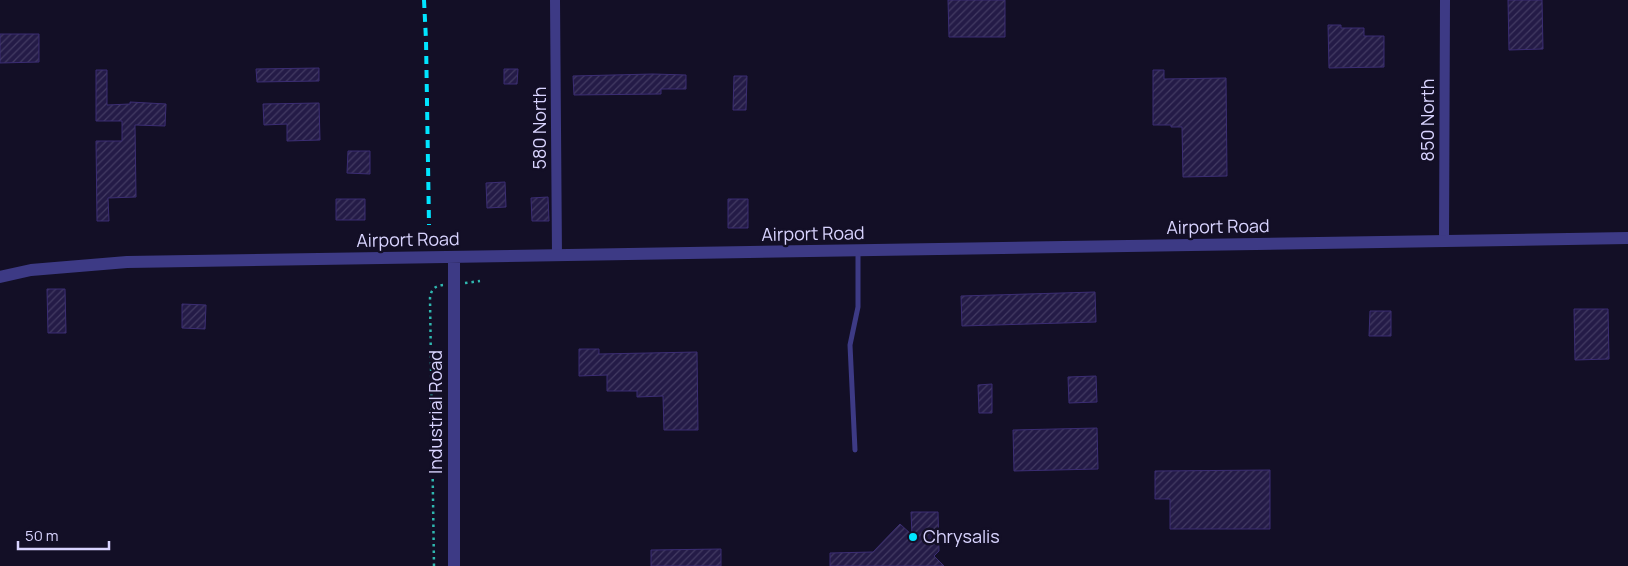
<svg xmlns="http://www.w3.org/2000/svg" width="1628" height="566" viewBox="0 0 1628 566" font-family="Manrope,sans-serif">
	<defs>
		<pattern id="building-hatch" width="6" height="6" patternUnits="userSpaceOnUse" patternTransform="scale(1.25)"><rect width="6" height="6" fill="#241b47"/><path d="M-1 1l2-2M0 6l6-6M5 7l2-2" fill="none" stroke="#433b63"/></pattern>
	</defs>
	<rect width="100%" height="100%" fill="#130f26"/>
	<path fill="url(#building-hatch)" stroke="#3b2d73" d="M948,0H1005V37H949Z
		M1508,0H1542L1543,49L1509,50Z
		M1328,25H1341V28H1364V36H1384V67L1329,68Z
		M0,34H39V62L0,63Z
		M319,68V81L257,82L256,69Z
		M504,69H518L517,84H504Z
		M96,70H107V105L130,104V102L166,104L165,126L135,125L136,197L108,198L109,221H97L96,141H122V121H96Z
		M1153,70H1164V79L1226,78L1227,176L1183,177L1182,127H1171V125H1153Z
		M653,74L686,75V89H661V94L574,95L573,76Z
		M734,76H747L746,110H733Z
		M319,103L320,140L287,141V124L264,125L263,104Z
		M348,151H370V174L347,173Z
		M505,182L506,207L487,208L486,183Z
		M548,197L549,221H532L531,198Z
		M336,199H365V220H336Z
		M728,199H748V228H728Z
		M47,289H65L66,333H48Z
		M1095,292L1096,322L962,326L961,296Z
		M182,304L206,305L205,329L182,328Z
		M1574,309H1608L1609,359L1575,360Z
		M1370,311H1391V336H1369Z
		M579,349H599V354L697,352L698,430H664L663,396L637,397V391H607V375L579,376Z
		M1096,376L1097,402L1069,403L1068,377Z
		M992,384V413H979L978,385Z
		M1097,428L1098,469L1014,471L1013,430Z
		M1270,470V529H1170V499H1155V471Z
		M911,512H938L939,551L934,556L944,566H830V553L873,552L900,524L912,535Z
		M721,549V566H651V550Z"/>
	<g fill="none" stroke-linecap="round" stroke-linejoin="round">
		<path stroke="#2fb8b0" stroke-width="2.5" stroke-dasharray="2.5 4" stroke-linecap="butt" d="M465,283L480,281
			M434,566L430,298C431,290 434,286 443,285"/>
		<path stroke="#3d3a85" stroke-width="5" d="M855,450L850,345L858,307V251"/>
		<path stroke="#3d3a85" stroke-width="10" d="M555,0L557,255
			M1444,241L1445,0"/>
		<path stroke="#3d3a85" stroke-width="12" d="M0,277L31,270L127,262L1628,238
			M454,566V257"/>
		<path stroke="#00e5ff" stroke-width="4" stroke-dasharray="8 6" stroke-linecap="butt" d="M424,0L426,40L429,225"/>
	</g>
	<circle fill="#00e5ff" stroke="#130f26" stroke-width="2" cx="913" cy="537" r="5"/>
	<g text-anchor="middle" stroke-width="5" stroke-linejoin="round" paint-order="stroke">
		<g font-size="18" fill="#d9d4ff" stroke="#130f26">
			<text transform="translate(1428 120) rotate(-90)" y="6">850 North</text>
			<text transform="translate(540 128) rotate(-90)" y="6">580 North</text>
			<text transform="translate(1218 227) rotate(-1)" y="6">Airport Road</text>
			<text transform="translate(813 234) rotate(-1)" y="6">Airport Road</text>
			<text transform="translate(408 240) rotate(-1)" y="6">Airport Road</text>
			<text transform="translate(436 412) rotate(-90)" y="6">Industrial Road</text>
		</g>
		<g font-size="18" fill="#d9d4ff" stroke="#130f26" text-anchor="start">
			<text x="923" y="543">Chrysalis</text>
		</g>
	</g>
	<path d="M18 541v8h91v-8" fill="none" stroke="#d9d4ff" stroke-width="2.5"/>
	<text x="25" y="541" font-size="15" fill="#d9d4ff" stroke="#130f26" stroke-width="4" paint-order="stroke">50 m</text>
</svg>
